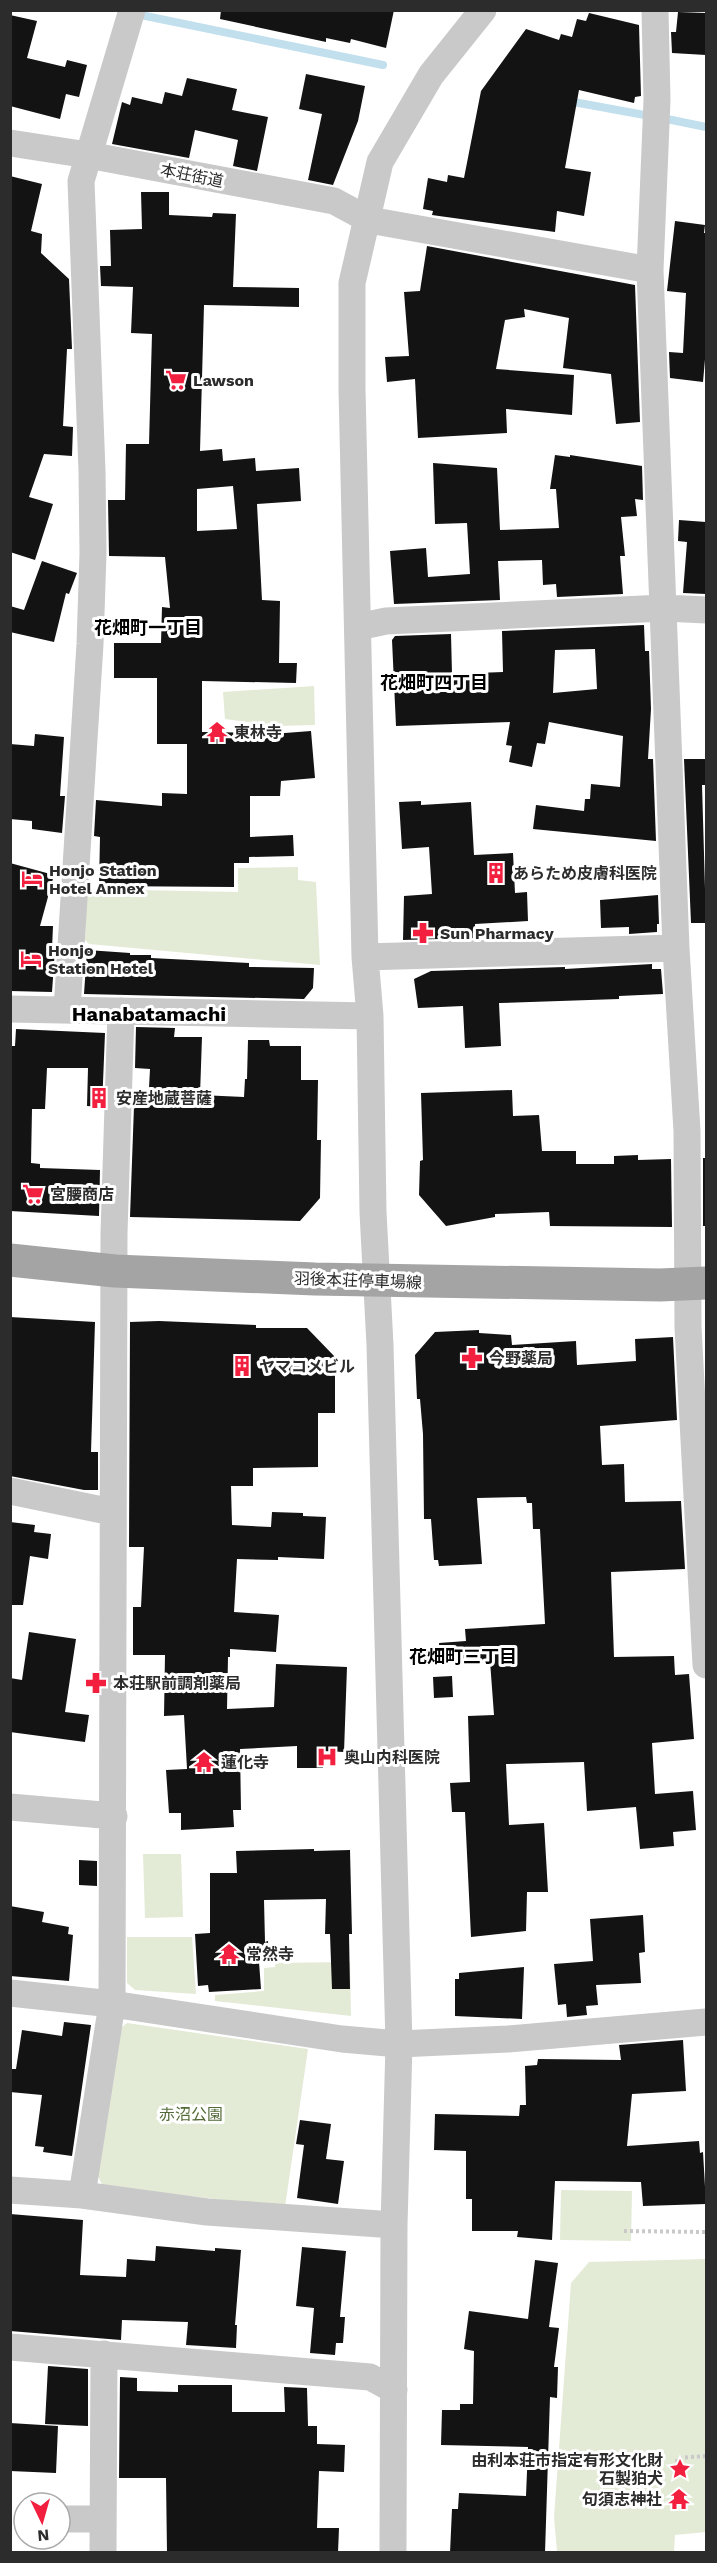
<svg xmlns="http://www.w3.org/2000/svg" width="717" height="2563" viewBox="0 0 717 2563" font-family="'Work Sans','Noto Sans JP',sans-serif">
	<rect width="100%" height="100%" fill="#fff"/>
	<path fill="#e3ebd7" d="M314,686L315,725L277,726L225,719L223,692Z
		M298,867V880L316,882L320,965L89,944L85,940L87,889L238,892V868Z
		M143,1854H181L183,1917L145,1918Z
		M127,1937H192L196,1994L135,1990L127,1983Z
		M350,1962L351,2016L215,2001V1995L264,1991V1968L275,1967V1963Z
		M127,2023L308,2049L285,2207L103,2186L96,2173L113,2034Z
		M561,2190L632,2191L631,2241L560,2240Z
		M706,2259V2532L675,2535L674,2552H557L554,2517L571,2283L589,2262Z"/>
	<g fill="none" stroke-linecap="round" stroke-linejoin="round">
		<path stroke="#c1dfed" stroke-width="8" d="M136,14L383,65
			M568,101L650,116
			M662,118L706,127"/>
	</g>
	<path fill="#131313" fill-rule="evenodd" d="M221,10H394L386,48L351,39L350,43L326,38V42L220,19Z
		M678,12L706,13V55L672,53L671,32H676Z
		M589,13L639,25L641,96L635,97L634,103L579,90L565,168L591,172L584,216L557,211L555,232L439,216L432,215L433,211L423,209L428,178L447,182L448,175L464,178L481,91L526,29L559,40L561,34L572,37L577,19L586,21Z
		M10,15L37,21L27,58L65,67L67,60L87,65L79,97L66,94L60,119L10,106Z
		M306,74L365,86L358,121L333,185L308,180L322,114L299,109Z
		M187,78L237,89L232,110L268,117L257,171L233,166L238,140L195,130L189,158L112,144L122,102L130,105L132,97L162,104L165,92L182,96Z
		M10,176L42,184L31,231L42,234L41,253L69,279L72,349H67L63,426L73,427L72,456L44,454L29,497L53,504L35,560L10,552Z
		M141,192H169V215L212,217L213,213L236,214L233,287L299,288V307L204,305L200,451L222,449L223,461L255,458L256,471L299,468L301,501L257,504L262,600L280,601L279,663H297L296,683L202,681V732L285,733L311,731L315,778L281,781L280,796H250V837L293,835L294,856L249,857V863H234V887L99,886L100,837L94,836L96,800L162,806V793L187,794V744H157V678H114V643H161L162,607L170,608L165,557L109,556L108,500H125L126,444H149L152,334L131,333L133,287L101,286L100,266H111L110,230L142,229ZM233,486L237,529L197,531V489Z
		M675,221L705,225L704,233H706V348L703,382L670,378L669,352L683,353L686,293L667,291Z
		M427,246L635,285L640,422L616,424L611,374L563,368L569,318L524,309L525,317L505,320L496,369L574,375L572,415L506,409L507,433L418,438L415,379L387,382L385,357L409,356L404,292L420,291Z
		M555,455L570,457V455L642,466L643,500L635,499L637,516L621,517L625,556H620L623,594L557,597L556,584L543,585L542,560L498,561L500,600L394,604L390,551L426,548L428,577L470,574L467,523L435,524L433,463L497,468L500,530L559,528L556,489H550Z
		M679,520L706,522V594L683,593L687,542L678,541Z
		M42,561L77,573L69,594L66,593L54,642L10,632V606L24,610Z
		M644,625L645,651H649L651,709L648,759H653L656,841L533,829L536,805L584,811L585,799H590L591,784L620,787L623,736L549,722L545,744L537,743L532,767L509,762L512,746L506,745L510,722L396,726L392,640L395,636L451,634L452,674L503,672L502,631ZM595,649L597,689L553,693L555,650Z
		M35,734L64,737L60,796H65L62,833L32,829V821L10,819V744L34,746Z
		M684,759H706V785H702L706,923H691Z
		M421,801V805L471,802L474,855L513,853L515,893L527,892L528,921L475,924V938L403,940L404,896L432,894L429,847L402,849L399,802Z
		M10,863L54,875L40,926H53L52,949H55L52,992L10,991Z
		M658,895L659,924H657V932L629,934V927L601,928L600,900Z
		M87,950L130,953V955H151V958L249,963V967L314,968L313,988L304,999L84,994Z
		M652,964V969H661L663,994L619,996V999L499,1003L501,1046L465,1048L463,1006L418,1008L414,979L431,971L565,967V969Z
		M136,1027L175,1028L174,1037H202L200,1095L244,1097L245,1079H247L248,1040H269L270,1046H301V1080H318L317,1140H321L320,1198L300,1221L130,1217L134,1106L148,1107L150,1069L135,1068Z
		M16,1029L105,1033L102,1107L87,1106L88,1068H47L45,1109H32L31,1163L40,1164V1168L100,1170L99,1216L10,1211V1046H15Z
		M512,1090L513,1116L539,1115L542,1151H576V1164H614V1156L638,1155V1160L671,1159L672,1227L550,1226L549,1212L495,1214V1217L446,1226L419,1195L420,1161L423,1160L421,1093Z
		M703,1158H706V1226H703Z
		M10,1317L95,1322L91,1452H98V1490H84L10,1476Z
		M159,1321L256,1325V1328H307L335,1357V1413H318V1467L253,1468V1486H231L232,1525L271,1527L272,1512L303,1513V1516L326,1517L324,1559L278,1557V1560L237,1559L234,1612L279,1615L276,1652L230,1649V1657H228L227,1709L274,1707L276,1664L347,1667L344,1752L323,1751V1768H297V1746L240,1749L241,1810H233L234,1827L181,1830V1813H169L166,1770L187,1769L184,1715L164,1716L165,1655H133V1607H141L144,1547H129L130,1322Z
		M479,1330V1333L511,1335L512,1345L576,1341L577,1365L636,1361L635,1339L673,1337L677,1420L600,1426L602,1465L624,1464L625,1502L681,1501L685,1569L611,1572L614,1657L674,1656L675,1675L689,1674L694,1739L652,1743L655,1794L693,1791L696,1830L673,1832L674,1846L640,1849L636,1807L587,1811L584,1762L506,1764L509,1825L544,1823L548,1892H527L526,1931L471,1937L465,1812H452L450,1783L470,1782L468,1716L494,1715L490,1661L440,1664L439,1643L466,1641L465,1629L545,1624L540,1529H533L532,1503H527L526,1497L477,1498L482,1564L439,1566L438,1560H434L431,1519H424L423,1434L420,1399H417L415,1355L435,1332Z
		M10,1522L35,1525L34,1532L51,1534L48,1559L30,1556L23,1605H10Z
		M29,1632L76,1639L65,1712L89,1715L85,1742L10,1732V1678L22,1680Z
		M452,1676L453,1697L434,1698L433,1677Z
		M314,1849V1851L350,1850L352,1934H349L350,1989H332L330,1934H325L326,1899L264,1900L265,1942L268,1941L269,1961L259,1962L261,1989L209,1992L208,1985L198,1986L195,1934L210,1933V1873H237L236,1851Z
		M79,1860L97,1861V1886L79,1885Z
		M10,1906L44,1912L42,1922L69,1927L68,1934L73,1935L69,1981L10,1976Z
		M643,1915L645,1952L639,1953L641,1983L596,1985L598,2005L586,2006L587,2015L567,2017L566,2004L558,2005L554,1964L593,1961L590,1919Z
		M524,1967L522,2019L455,2016V1979H459V1973Z
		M64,2022L91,2025L72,2156L43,2152L44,2147L35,2146L42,2095L10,2092V2069H16L22,2030L62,2036Z
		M683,2040L686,2091L632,2094L627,2146L699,2141L700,2153L703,2152L706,2204L643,2206L641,2182L555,2181L552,2240L517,2237L518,2231H472V2199H466V2151L434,2150L435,2114L519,2116L520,2105H526L525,2066L537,2065L538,2059L621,2060L619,2045Z
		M300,2120L331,2124L326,2159L344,2161L338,2204L297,2198L304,2145L296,2144Z
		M10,2214L83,2220L80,2275L126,2277L127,2259L155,2261L156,2246L215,2251V2248L241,2250L235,2325H237L236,2348L186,2345L188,2322L122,2320L121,2340L10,2331Z
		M302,2247L346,2251L340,2317H345L343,2343H336L335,2355L310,2353L314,2308L296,2306Z
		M535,2260L558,2263L549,2327L559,2328L554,2367H558L557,2398L550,2397L545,2553H450L452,2509H458L459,2493L526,2496L528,2447L441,2445L442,2410H460V2404H473L474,2351L464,2349L469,2311L528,2319Z
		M48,2366L88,2369V2426L45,2424Z
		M120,2377L137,2378V2391L178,2392V2385H232V2412H285L284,2387L307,2388L308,2426H317V2444L345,2445L344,2472L319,2471L317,2528H339L338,2553H167L166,2478H119Z
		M10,2423L58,2426L56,2473L10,2471Z"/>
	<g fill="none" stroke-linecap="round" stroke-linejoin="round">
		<path stroke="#c9c9c9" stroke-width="4" stroke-dasharray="3 3" stroke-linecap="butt" d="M624,2231L706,2232
			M677,2474V2458L706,2456"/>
		<path stroke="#c9c9c9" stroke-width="27" d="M655,10L657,100L650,270L676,948L687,1131L688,1327L706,1665
			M10,143L88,155L334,201L369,220L650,270
			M358,627L386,621L664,608L706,610
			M365,957L676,948
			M10,1009L370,1016
			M67,1010L90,644L93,553L92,471L81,181L132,10
			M10,1491L112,1512
			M10,1807L114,1816
			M10,1993L112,2004L342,2039L399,2044L508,2039L706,2022
			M10,2190L82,2195L207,2212L394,2225
			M82,2195L112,2004L114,1233L121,1011
			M10,2347L370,2377L394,2390
			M60,2519H103
			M103,2552L104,2354
			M393,2552L394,2225L399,2044L380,1345L373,1212L370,1016L365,957L352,389V283L380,162L431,75L483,10"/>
		<path stroke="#a4a4a4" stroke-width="33" d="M10,1260L115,1271L315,1279L660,1285L706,1283"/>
	</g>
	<defs>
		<symbol id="supermarket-bare" viewBox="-9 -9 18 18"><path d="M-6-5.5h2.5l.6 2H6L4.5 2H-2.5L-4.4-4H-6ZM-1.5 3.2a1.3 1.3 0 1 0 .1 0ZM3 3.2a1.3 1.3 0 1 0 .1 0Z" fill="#f21f3f" stroke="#fff" stroke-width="2.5" paint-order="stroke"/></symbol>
		<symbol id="temple-bare" viewBox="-9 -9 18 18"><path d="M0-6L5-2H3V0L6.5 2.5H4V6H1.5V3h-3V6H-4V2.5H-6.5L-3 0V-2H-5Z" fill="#f21f3f" stroke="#fff" stroke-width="2.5" paint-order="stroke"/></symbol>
		<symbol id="building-bare" viewBox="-9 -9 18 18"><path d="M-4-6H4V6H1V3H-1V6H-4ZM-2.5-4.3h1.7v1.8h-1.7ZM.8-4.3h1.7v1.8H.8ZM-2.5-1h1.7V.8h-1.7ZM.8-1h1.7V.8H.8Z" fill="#f21f3f" stroke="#fff" stroke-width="2.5" paint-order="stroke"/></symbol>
		<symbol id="hotel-bare" viewBox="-9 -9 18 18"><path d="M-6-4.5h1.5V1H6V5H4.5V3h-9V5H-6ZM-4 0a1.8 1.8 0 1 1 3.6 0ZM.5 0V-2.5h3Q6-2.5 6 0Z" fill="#f21f3f" stroke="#fff" stroke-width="2.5" paint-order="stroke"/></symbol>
		<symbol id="pharmacy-bare" viewBox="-9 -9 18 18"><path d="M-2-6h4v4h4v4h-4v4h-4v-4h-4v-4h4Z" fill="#f21f3f" stroke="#fff" stroke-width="2.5" paint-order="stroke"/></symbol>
		<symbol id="hospital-bare" viewBox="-9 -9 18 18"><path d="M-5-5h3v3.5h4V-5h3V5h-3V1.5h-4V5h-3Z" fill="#f21f3f" stroke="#fff" stroke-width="2.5" paint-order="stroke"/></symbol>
		<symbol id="sight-bare" viewBox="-9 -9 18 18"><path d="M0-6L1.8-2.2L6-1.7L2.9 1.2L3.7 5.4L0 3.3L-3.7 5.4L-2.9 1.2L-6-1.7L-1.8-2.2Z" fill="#f21f3f" stroke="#fff" stroke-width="2.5" paint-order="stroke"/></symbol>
	</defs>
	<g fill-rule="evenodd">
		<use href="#supermarket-bare" x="161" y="365" width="30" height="30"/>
		<use href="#temple-bare" x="202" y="717" width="30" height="30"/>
		<use href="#building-bare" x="481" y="858" width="30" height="30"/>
		<use href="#hotel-bare" x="17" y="864" width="30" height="30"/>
		<use href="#pharmacy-bare" x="408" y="918" width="30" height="30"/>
		<use href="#hotel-bare" x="16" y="944" width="30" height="30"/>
		<use href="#building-bare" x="84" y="1083" width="30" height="30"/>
		<use href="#supermarket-bare" x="18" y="1179" width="30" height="30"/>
		<use href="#pharmacy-bare" x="457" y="1343" width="30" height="30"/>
		<use href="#building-bare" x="227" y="1351" width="30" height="30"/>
		<use href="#pharmacy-bare" x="81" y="1668" width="30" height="30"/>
		<use href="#hospital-bare" x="312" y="1742" width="30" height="30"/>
		<use href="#temple-bare" x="189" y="1747" width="30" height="30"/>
		<use href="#temple-bare" x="214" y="1939" width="30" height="30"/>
		<use href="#sight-bare" x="665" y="2454" width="30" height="30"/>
		<use href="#temple-bare" x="664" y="2484" width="30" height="30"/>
	</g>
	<g text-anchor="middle" stroke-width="6" stroke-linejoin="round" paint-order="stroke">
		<g font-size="16" fill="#2c2c2c" stroke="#fff">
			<text transform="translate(192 175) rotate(11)" y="6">本荘街道</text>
			<text transform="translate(358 1280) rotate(2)" y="6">羽後本荘停車場線</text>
		</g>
		<g font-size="16" font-weight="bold" fill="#2c2c2c" stroke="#fff" text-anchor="start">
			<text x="193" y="386">Lawson</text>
			<text x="234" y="738">東林寺</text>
			<text x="49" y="876">Honjo Station<tspan x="49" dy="18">Hotel Annex</tspan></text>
			<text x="513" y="879">あらため皮膚科医院</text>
			<text x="440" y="939">Sun Pharmacy</text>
			<text x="48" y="956">Honjo<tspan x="48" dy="18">Station Hotel</tspan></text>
			<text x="116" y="1104">安産地蔵菩薩</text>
			<text x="50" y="1200">宮腰商店</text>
			<text x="489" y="1364">今野薬局</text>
			<text x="259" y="1372">ヤマコメビル</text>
			<text x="113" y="1689">本荘駅前調剤薬局</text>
			<text x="344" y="1763">奥山内科医院</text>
			<text x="221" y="1768">蓮化寺</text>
			<text x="246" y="1960">常然寺</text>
			<text x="663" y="2466" text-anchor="end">由利本荘市指定有形文化財<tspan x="663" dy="18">石製狛犬</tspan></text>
			<text x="662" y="2505" text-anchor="end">句須志神社</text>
		</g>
		<g font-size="16" fill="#526a36" stroke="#fff">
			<text x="191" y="2120">赤沼公園</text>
		</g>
		<g font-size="18" font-weight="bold" fill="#000" stroke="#fff">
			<text x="148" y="634">花畑町一丁目</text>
			<text x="434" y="689">花畑町四丁目</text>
			<text x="463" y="1663">花畑町三丁目</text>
		</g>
		<g font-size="20" font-weight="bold" fill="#000" stroke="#fff">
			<text x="149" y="1021">Hanabatamachi</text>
		</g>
	</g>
	<rect width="717" height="2563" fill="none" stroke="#2c2c2c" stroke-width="24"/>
	<g transform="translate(42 2521) rotate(175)"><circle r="28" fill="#ffffff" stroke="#ababab" stroke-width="1.5"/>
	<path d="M0-4.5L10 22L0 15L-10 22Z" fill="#f21f3f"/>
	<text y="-9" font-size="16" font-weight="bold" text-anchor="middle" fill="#2c2c2c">N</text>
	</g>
</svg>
